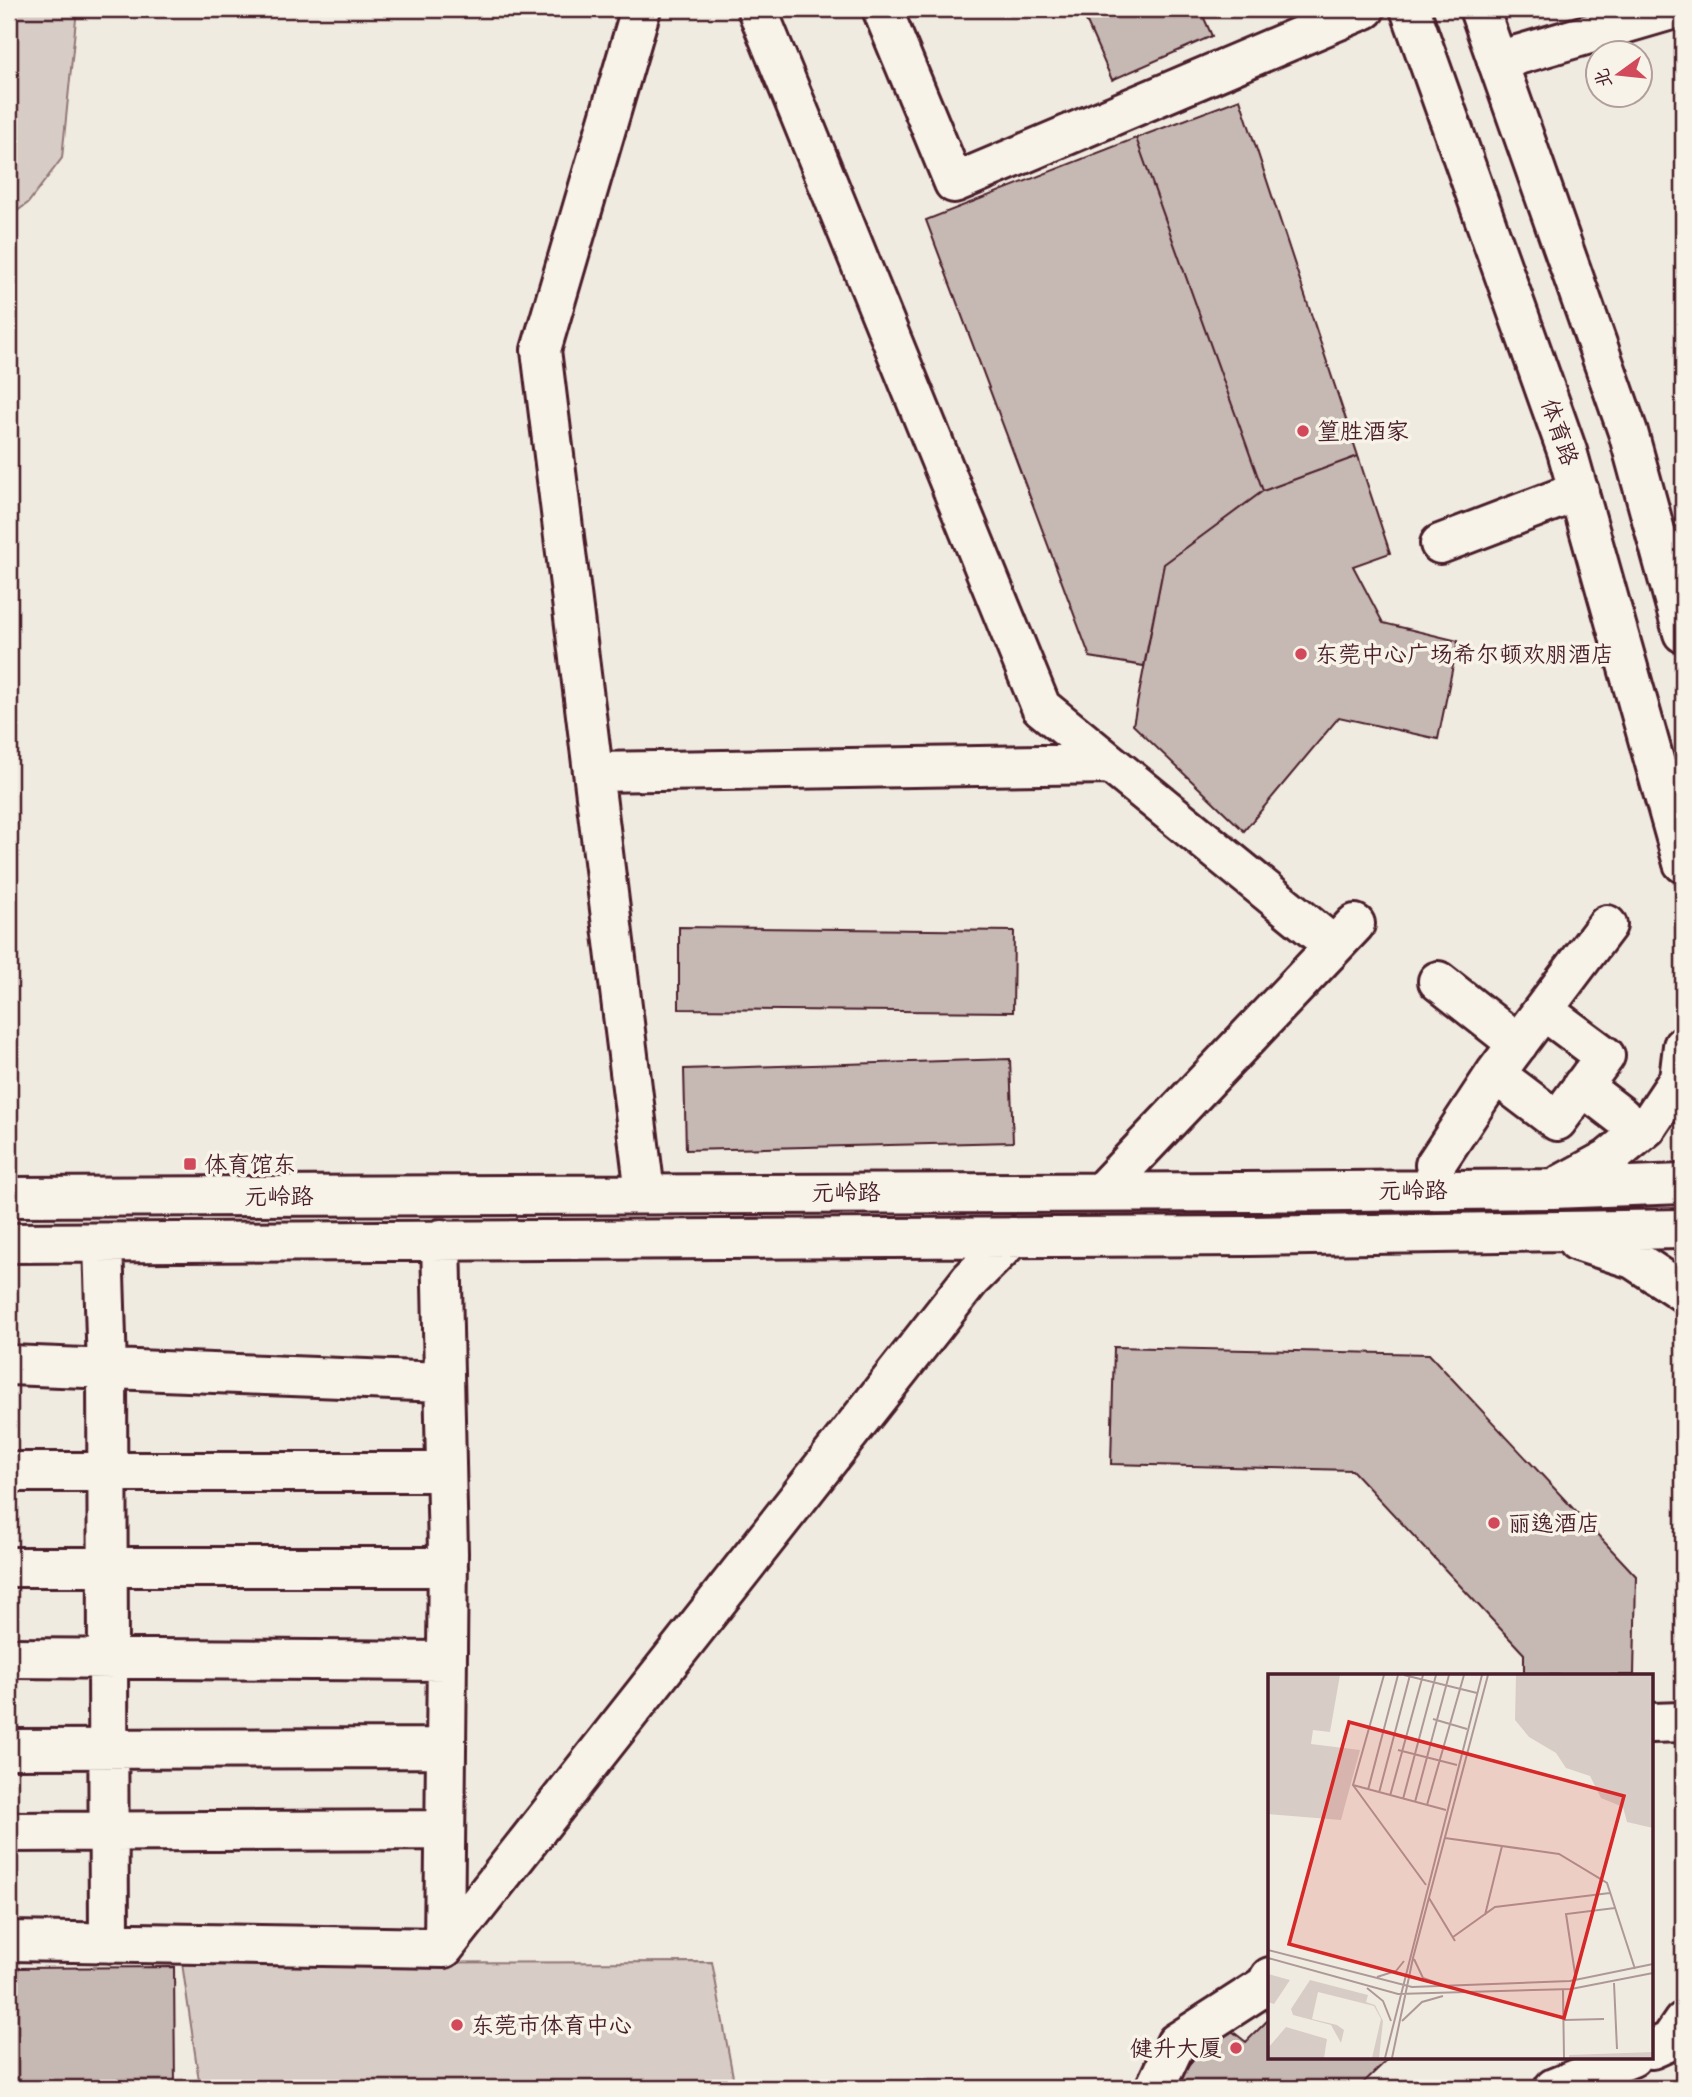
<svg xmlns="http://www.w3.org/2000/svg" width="1692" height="2097" viewBox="0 0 1692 2097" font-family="Itim,'LXGW WenKai TC',sans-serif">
	<rect width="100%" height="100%" fill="#f0ebe0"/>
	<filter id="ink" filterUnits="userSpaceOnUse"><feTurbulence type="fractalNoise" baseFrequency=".0143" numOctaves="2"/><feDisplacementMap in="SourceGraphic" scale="14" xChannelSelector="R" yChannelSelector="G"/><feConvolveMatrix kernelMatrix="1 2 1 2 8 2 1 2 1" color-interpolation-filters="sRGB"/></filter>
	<g filter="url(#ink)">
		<path fill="#d8cdc6" stroke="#917678" stroke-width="2" d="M9,9H77L62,158L28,203L9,217Z
			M712,1962L735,2088H200L182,1963Z"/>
		<path fill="#c6b8b3" stroke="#4a1f2b" stroke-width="2" d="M1081,9H1200L1212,36L1112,80Z
			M1240,99L1358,456L1263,491L1136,138Z
			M1136,138L1263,491L1164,564L1144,666L1090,657L926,220Z
			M1358,456L1390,553L1353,566L1383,623L1458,641L1438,739L1339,717L1244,831L1133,725L1164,564L1263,491Z
			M679,927L1014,931L1013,1012L679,1009Z
			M1010,1059L1013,1142L686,1150L684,1069Z
			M1114,1347L1429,1354L1636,1576L1634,1675H1524V1654L1352,1470L1111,1464Z
			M174,1967L175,2088H9V1968Z
			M1270,2018V2057H1390L1358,2088H1174L1196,2055L1223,2024L1246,2042Z"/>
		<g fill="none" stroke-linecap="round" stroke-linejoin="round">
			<defs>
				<path id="minor" d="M641,9L541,350L645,1193
					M757,9L1041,707L1334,946
					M882,9L954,183L1365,9
					M1497,61L1675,9
					M1440,544L1579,491
					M593,772L1111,764
					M1438,981L1518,1044
					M1543,1010L1605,1056L1557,1121L1495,1074Z
					M1543,1010L1607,925
					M1582,1086L1621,1116
					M1435,1165L1495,1074
					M1562,1184L1608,1159L1647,1127L1679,1079L1683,1046
					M1102,1191L1355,924
					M9,1197L1243,1192L1552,1189L1683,1184
					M1577,1241L1633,1259L1683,1292
					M9,1243L1250,1236L1683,1229
					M103,1243L107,1369L109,1943
					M9,1365L443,1382
					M9,1472H445
					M9,1567H448
					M9,1658L447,1661
					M1652,1723L1683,1722
					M9,1749L446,1748
					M9,1832L445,1830
					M9,1941L444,1948L448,1553L441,1239
					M444,1948L970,1280L1013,1237
					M1652,2049L1670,2041L1683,2022
					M1155,2088L1176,2043L1266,1985L1270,1977
					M1554,2088L1632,2057"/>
				<path id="major" d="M1410,9L1567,451L1683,863
					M1479,9L1628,432L1683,633"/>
			</defs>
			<use href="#minor" stroke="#4a1f2b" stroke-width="44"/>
			<use href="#major" stroke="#4a1f2b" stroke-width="44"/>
			<use href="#minor" stroke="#f7f3e8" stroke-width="38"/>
			<use href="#major" stroke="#f7f3e8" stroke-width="38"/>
		</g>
	</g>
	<g fill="#d1495b" stroke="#f7f3e8" stroke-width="2.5">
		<circle cx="1303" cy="431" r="7"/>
		<circle cx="1301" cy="654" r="7"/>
		<rect x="183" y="1157" width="14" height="14" rx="3.5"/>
		<circle cx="1494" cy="1523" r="7"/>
		<circle cx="457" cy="2025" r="7"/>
		<circle cx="1236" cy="2048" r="7"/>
	</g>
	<g text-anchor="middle" stroke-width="7" stroke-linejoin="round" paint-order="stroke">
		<g font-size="23" fill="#4a1f2b" stroke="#f7f3e8" text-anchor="start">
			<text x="1317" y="439">篁胜酒家</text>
			<text x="1315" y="662">东莞中心广场希尔顿欢朋酒店</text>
			<text x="204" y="1172">体育馆东</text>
			<text x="1508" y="1531">丽逸酒店</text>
			<text x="471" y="2033">东莞市体育中心</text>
			<text x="1222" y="2056" text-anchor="end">健升大厦</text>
		</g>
		<g font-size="23" fill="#4a1f2b" stroke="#f7f3e8">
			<text transform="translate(1560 432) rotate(71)" y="8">体育路</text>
			<text x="1413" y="1198">元岭路</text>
			<text x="846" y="1200">元岭路</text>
			<text x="279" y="1204">元岭路</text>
		</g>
	</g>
	<g transform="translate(1268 1674)">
		<rect width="385" height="385" fill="#f0ebe0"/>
		<path d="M0,1H72L62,58L45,56L43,70L92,76L73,146L0,140ZM248,1H385V154L359,148L355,133L333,124L322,102L298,94L288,79L261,63L247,46ZM0,300L22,306L6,330L0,328ZM42,306L100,321L98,328L107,331L115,347L111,384H104L113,345L106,332L50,318L44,345L69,351L76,356L73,369L63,351L25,341L23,335ZM18,353L59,365L56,384H0V374ZM385,378V384H301V381Z" fill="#d8cdc6"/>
		<path fill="none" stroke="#ae9998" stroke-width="2" d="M116,1L85,111L178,136M136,1L209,19M165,45L199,55M130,76L189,91M85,111L158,211M100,116L130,1M111,119L142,1M122,122L155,1M135,125L168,1M147,128L181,1M159,131L196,1M177,164L291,180L339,209L367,295M161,224L187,267M217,241L234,172M185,263L227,233L342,219M0,276L144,313L302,307L385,290M0,284L130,320L303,315L385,299M146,285L155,304L172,310M109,303L128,297L136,287M308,306L298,240L347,234M346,309L349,375M99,314L115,327L123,347M295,316L296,384M296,346L336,345M134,347L154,328L175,322M117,384L214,1M124,384L145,284L220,1"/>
		<path fill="#d62828" fill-opacity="0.15" stroke="#d62828" stroke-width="3.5" d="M81,48L356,122L296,344L21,270Z"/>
		<rect width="385" height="385" fill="none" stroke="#4a1f2b" stroke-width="3.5"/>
	</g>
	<rect width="1692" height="2097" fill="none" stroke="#f7f3e8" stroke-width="35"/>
	<rect x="18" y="18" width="1657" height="2062" fill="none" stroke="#4a1f2b" stroke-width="2.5" filter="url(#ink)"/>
	<g transform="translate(1619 74) rotate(255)"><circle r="33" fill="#f7f3e8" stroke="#b29e9c" stroke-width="2"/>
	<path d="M0-5L12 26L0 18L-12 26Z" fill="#d1495b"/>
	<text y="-10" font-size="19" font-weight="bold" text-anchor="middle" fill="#4a1f2b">北</text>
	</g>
</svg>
